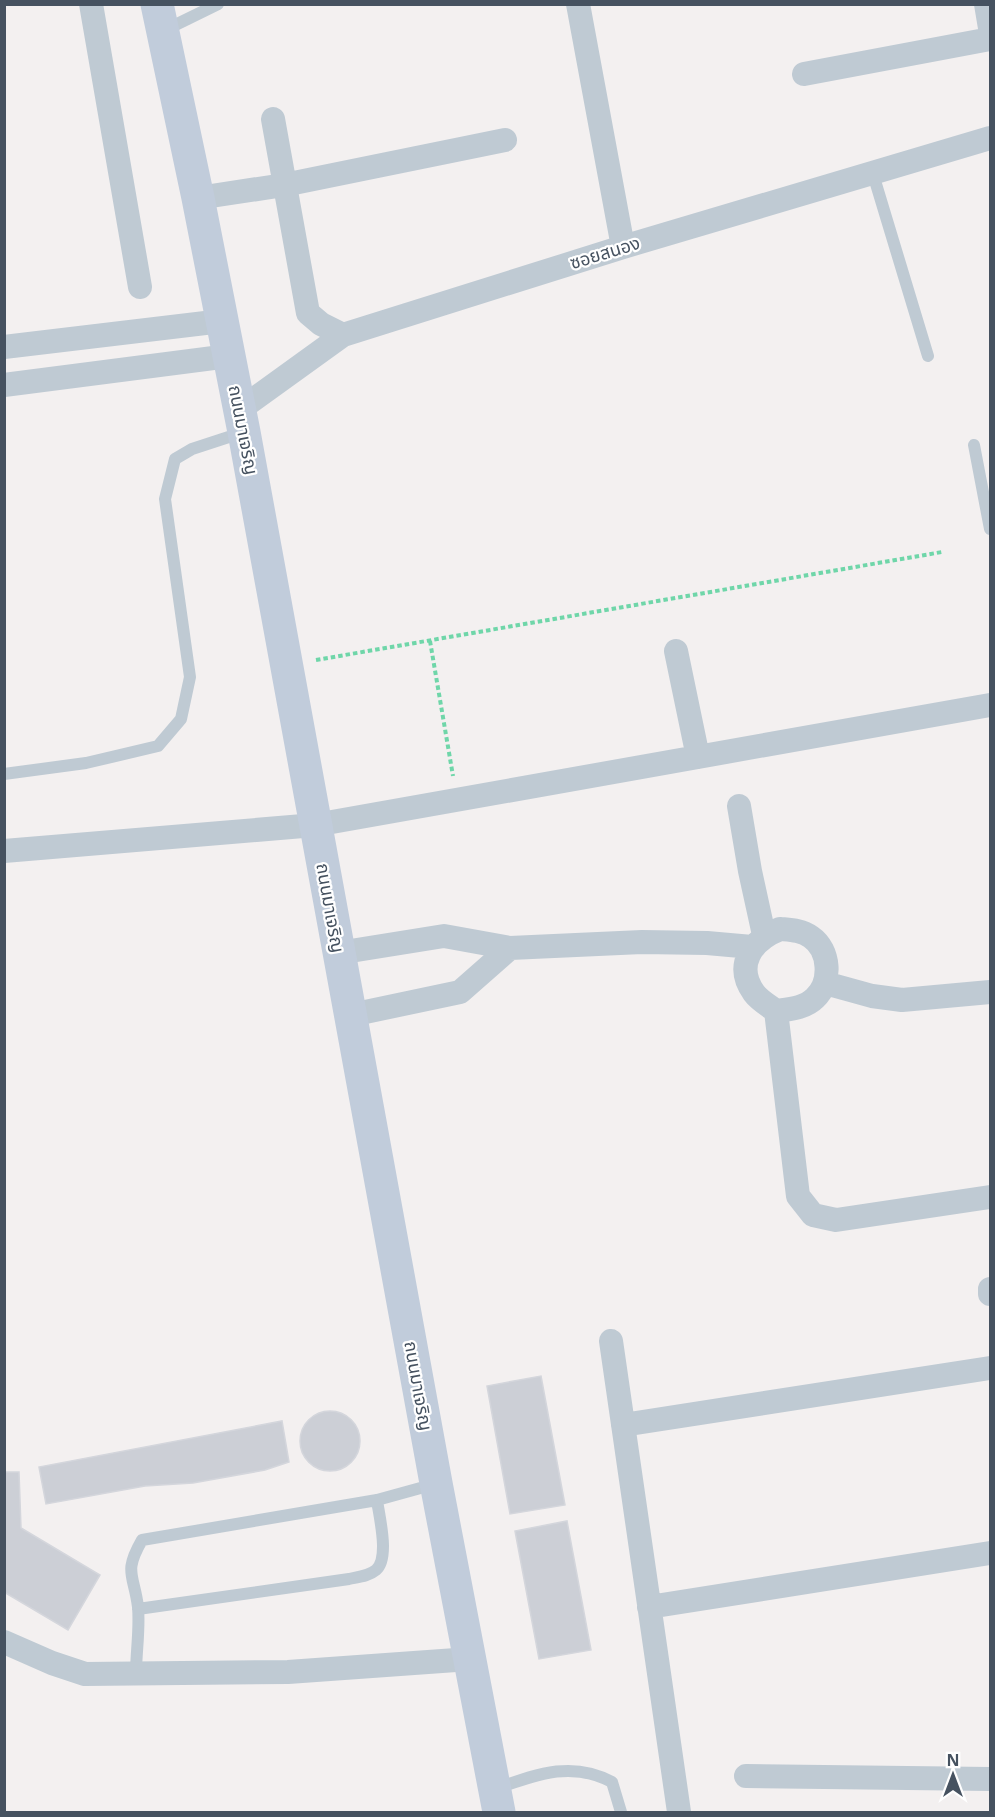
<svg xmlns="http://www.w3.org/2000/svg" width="995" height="1817" viewBox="0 0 995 1817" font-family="'Open Sans','Noto Sans Thai',sans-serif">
	<rect width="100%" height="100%" fill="#f3f0f0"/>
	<path fill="#cccfd6" stroke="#d4d6dc" stroke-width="1.5" d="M541,1376L565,1505L510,1514L487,1386Z
		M300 1441a30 30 0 1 1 60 0a30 30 0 1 1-60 0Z
		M282,1421L289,1462L265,1470L193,1483L145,1486L46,1504L39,1467Z
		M4,1472H19L21,1528L100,1575L68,1630L4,1592Z
		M567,1521L591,1650L539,1659L515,1531Z"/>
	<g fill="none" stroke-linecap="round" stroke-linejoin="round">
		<path stroke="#6fd6a9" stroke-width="4" stroke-dasharray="4.5 3" stroke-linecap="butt" d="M430,641L453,776
			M316,660L942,552"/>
		<path stroke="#bfcad3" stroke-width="12" d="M165,30L218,4
			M873,174L928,356
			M974,445L990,529
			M4,774L86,763L158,746L181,719L190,677L165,499L175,459L192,449L244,432
			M138,1609L349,1579C358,1577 369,1576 376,1570C390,1558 379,1516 377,1500
			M136,1674C136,1652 140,1629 138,1607C134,1574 123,1573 142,1540L377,1500L435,1484
			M495,1789C535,1775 571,1760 612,1782L621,1812"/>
		<path stroke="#bfcad3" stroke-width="24" d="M91,4L140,287
			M578,4L623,247
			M986,4L990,28
			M804,74L990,39
			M273,119L308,313L321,324L343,335
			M198,198L284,185L505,140
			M4,347L222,321
			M4,385L229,356
			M239,410L343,335L623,247L990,138
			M676,651L698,757
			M739,806L750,871L764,935
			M4,851L315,825L990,705
			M780,929C791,930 801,930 811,937C830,950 832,982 815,998C805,1008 790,1009 776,1011C769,1006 759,1000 754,993C734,965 752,940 780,929Z
			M338,953L444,936L510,948L642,942L707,943L752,947
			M825,983L872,996L902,1000L990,992
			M776,1011L798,1196L813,1215L836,1220L990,1197
			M351,1015L460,992L510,948
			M990,1289V1294
			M611,1341L679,1812
			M623,1425L990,1368
			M649,1607L990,1553
			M4,1642L52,1663L85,1674L288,1672L470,1659
			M746,1776L990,1779"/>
		<path stroke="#c1ccdb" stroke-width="33" d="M157,4L198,198L244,432L436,1483L499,1812"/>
	</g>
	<g text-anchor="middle" stroke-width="4.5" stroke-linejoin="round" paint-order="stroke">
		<g font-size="18" fill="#465260" stroke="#fff">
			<text transform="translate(605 253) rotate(-17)" y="6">ซอยสนอง</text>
			<text transform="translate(243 430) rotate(79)" y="6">ถนนมาเจริญ</text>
			<text transform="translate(330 908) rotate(80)" y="6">ถนนมาเจริญ</text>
			<text transform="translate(418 1386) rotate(80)" y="6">ถนนมาเจริญ</text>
		</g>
	</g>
	<rect width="995" height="1817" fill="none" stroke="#465260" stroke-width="12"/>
	<g transform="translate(953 1775)" stroke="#ffffff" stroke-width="4.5" paint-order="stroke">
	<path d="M0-4.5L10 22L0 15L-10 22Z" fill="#465260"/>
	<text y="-9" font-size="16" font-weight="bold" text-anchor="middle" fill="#465260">N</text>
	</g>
</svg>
